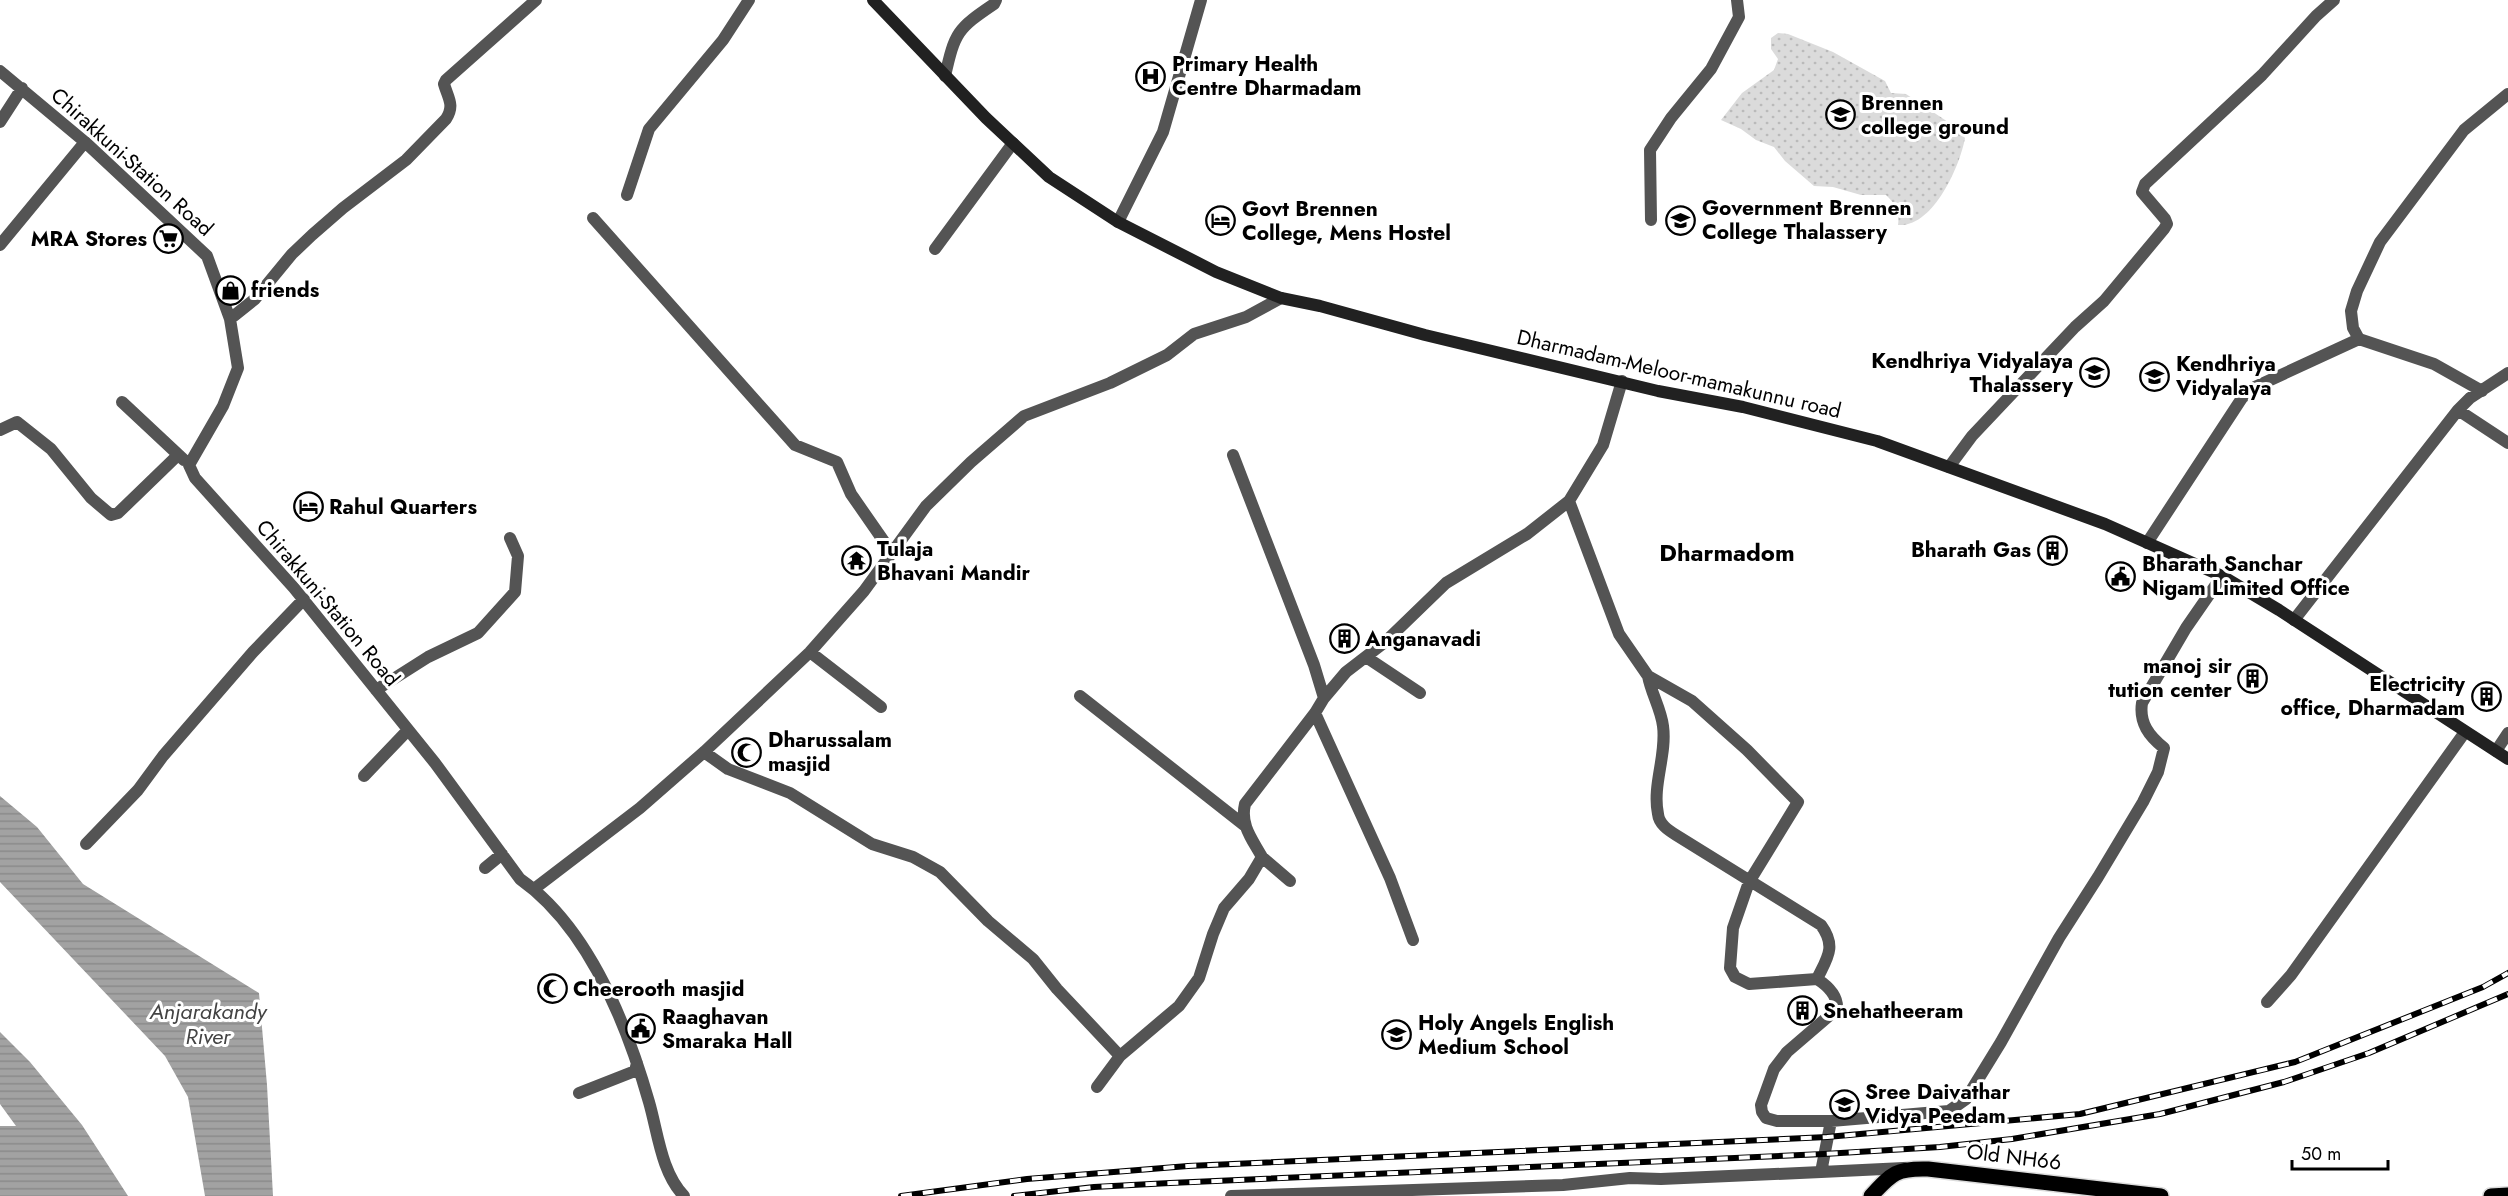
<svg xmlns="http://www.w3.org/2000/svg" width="2508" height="1196" viewBox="0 0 2508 1196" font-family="Jost,sans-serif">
	<defs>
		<pattern id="grass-dots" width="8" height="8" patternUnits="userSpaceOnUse" patternTransform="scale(1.5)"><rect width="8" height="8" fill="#dbdbdb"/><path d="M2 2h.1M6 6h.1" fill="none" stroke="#bababa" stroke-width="1.8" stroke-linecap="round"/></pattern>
		<pattern id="water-rules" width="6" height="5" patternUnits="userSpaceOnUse" patternTransform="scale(1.5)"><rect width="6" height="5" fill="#a2a2a2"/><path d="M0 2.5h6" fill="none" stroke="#8a8a8a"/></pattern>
	</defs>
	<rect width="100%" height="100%" fill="#fff"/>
	<path fill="url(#grass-dots)" d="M1778,33L1788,34L1833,52L1885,81L1891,93L1906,94L1954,126L1965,138C1960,166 1933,228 1898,225C1900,211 1895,204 1886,195H1861L1833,187L1814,186L1785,161L1774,147L1756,140L1741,129L1721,120L1742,93L1774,70L1778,59L1771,49V38Z"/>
	<path fill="url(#water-rules)" d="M0,796L37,827L83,884L259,993L267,1085L273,1196H205L188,1097L165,1056L0,882Z
		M0,1032L30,1062L82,1125L128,1196H0V1126H16L0,1104Z"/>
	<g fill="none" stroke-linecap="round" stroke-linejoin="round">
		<defs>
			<path id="primary" d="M1871,1196C1892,1173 1897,1168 1928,1169L2161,1196
				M2491,1196L2508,1195"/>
		</defs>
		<use href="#primary" stroke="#dbdbdb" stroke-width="18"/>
		<path stroke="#545454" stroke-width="12" d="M0,71L85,142L207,256L230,319L238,368L223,406L189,465L195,478L294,588L435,763L520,879C588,927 627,1025 649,1102C658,1133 661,1172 684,1196
			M945,76C955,32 957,29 994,4L996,0
			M0,122L22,88
			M627,195L649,129L723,40L749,0
			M593,218L795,445L837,462L851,494L892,553
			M1651,220L1650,150L1671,118L1711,69L1739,17L1737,0
			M1118,222L1163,132L1201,0
			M0,245L85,142
			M935,249L1013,143
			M230,319L255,299L292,254L312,235L343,208L406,160L446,119C455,105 448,98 444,84L446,80L536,0
			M2359,339L2353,328L2351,311L2357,291L2380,242L2464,130L2508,94
			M122,402L184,460
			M2458,410L2508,443
			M0,430L17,422L51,449L91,498L111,515L118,513L178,455
			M1233,455L1314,665L1324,698
			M1949,467L1972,436L2075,327L2104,301L2164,229L2167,224L2165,219L2142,192L2145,184L2262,75L2316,16L2334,0
			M1569,501L1603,445L1622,381
			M2147,543L2242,398L2255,387L2359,339L2434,364L2482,391
			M2294,620L2458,410L2470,398L2508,373
			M810,652L881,707
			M1366,657L1420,693
			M1648,676C1651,693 1661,709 1663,726C1667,755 1652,785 1658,814C1659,824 1668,830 1676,835L1821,925C1837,947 1827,958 1817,979
			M376,690L428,657L478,633L515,592L518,556L510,538
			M1080,696L1244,825
			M1315,713L1390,878L1413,940
			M2496,751L2508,733
			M704,752L728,769L790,793L872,844L913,857L940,872L988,921L1033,959L1057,989L1120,1056
			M364,776L408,730
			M86,844L138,790L163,756L253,652L304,599
			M1262,857L1290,881
			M485,868L502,854
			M534,889L640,808L704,752L810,652L864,591L926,506L971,462L1024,416L1110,383L1167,355L1194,334L1246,317L1281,298
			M2267,1002L2291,975L2465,732
			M1097,1087L1120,1056L1179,1006L1199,978L1213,934L1224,908L1249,879L1262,857C1252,839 1240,825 1245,804L1315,713L1324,698L1346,672L1385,642L1446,583L1527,534L1569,501L1619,634L1648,676L1692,701L1747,750L1798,802L1749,882L1733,928L1730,968L1735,977L1749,984L1817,979C1828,986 1838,995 1837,1009L1787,1052L1774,1069L1761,1105L1762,1112L1766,1118L1777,1121H1831
			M579,1093L635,1071L637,1063
			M1904,1168L1821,1172L1831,1121L1949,1111L1966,1099L2001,1042L2059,938L2098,877L2143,802L2158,772L2164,748C2149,736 2139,723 2142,703L2186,628L2222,576
			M1231,1196L1563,1185L1630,1178L1661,1179L1821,1172"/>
		<path stroke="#212121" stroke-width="12" d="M873,0L986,118L1049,177L1118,222L1216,272L1281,298L1320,306L1425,335L1658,391L1743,407L1877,441L2105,524L2222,576L2279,610L2508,759"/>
		<use href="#primary" stroke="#000" stroke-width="15"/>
		<defs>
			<path id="rail" d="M901,1196L1027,1179L1188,1166L1827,1137L2080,1114L2295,1062L2483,987L2508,973
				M1014,1196L1094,1187L1170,1183L1824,1154L1940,1147L2012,1139L2160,1114L2284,1082L2369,1053L2508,994"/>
		</defs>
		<use href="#rail" stroke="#000" stroke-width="6"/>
		<use href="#rail" stroke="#fff" stroke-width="4" stroke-dasharray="11" stroke-linecap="butt"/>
	</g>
	<defs>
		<symbol id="hospital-ring" viewBox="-11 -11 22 22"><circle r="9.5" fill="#fff" stroke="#000" stroke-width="1.5"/><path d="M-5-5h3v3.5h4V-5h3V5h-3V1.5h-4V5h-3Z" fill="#000"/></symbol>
		<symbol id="university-ring" viewBox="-11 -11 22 22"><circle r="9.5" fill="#fff" stroke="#000" stroke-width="1.5"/><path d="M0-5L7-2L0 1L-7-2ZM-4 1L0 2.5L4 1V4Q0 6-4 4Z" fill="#000"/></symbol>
		<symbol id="hotel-ring" viewBox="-11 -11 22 22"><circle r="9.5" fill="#fff" stroke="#000" stroke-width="1.5"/><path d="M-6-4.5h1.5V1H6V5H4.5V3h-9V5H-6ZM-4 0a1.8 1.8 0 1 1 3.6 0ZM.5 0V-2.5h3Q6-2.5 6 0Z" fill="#000"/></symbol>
		<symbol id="supermarket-ring" viewBox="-11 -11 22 22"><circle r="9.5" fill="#fff" stroke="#000" stroke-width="1.5"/><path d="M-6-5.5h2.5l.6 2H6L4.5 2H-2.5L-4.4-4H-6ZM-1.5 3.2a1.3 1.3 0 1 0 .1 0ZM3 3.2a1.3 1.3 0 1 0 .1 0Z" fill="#000"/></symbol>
		<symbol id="shop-ring" viewBox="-11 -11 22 22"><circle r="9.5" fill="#fff" stroke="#000" stroke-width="1.5"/><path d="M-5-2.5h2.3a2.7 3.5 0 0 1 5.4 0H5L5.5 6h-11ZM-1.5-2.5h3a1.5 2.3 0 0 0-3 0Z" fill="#000"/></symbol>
		<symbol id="school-ring" viewBox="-11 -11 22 22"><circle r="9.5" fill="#fff" stroke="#000" stroke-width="1.5"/><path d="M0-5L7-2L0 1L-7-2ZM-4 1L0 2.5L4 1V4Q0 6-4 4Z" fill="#000"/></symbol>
		<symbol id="building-ring" viewBox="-11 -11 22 22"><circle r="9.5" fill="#fff" stroke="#000" stroke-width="1.5"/><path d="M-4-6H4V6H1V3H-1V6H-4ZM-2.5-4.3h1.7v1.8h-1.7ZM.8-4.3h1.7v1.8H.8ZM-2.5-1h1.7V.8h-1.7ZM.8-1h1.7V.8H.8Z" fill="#000"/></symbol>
		<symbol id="temple-ring" viewBox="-11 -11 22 22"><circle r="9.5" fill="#fff" stroke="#000" stroke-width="1.5"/><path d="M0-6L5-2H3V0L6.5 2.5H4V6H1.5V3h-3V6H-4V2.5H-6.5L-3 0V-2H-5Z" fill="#000"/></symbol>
		<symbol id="civic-ring" viewBox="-11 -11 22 22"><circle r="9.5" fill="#fff" stroke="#000" stroke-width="1.5"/><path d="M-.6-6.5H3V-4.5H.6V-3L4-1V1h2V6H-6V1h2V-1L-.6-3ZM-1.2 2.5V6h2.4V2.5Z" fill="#000"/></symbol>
		<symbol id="mosque-ring" viewBox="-11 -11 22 22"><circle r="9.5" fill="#fff" stroke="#000" stroke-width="1.5"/><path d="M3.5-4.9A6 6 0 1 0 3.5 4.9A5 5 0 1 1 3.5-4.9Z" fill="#000"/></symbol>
	</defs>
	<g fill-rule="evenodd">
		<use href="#hospital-ring" x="1134" y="60" width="33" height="33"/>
		<use href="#university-ring" x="1824" y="98" width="33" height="33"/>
		<use href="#university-ring" x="1664" y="204" width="33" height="33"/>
		<use href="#hotel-ring" x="1204" y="204" width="33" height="33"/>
		<use href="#supermarket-ring" x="152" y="222" width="33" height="33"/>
		<use href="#shop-ring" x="214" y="274" width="33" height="33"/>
		<use href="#school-ring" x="2078" y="356" width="33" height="33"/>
		<use href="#school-ring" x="2138" y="360" width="33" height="33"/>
		<use href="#hotel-ring" x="292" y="490" width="33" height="33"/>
		<use href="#building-ring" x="2036" y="534" width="33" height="33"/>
		<use href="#temple-ring" x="840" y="544" width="33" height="33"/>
		<use href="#civic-ring" x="2104" y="560" width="33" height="33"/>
		<use href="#building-ring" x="1328" y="622" width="33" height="33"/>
		<use href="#building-ring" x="2236" y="662" width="33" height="33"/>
		<use href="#building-ring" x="2470" y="680" width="33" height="33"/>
		<use href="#mosque-ring" x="730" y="736" width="33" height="33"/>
		<use href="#mosque-ring" x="536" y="972" width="33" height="33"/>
		<use href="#building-ring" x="1786" y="994" width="33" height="33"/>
		<use href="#civic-ring" x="624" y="1012" width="33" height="33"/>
		<use href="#school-ring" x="1380" y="1018" width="33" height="33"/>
		<use href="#school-ring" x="1828" y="1088" width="33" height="33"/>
	</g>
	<g text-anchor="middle" stroke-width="6" stroke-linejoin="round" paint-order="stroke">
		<g font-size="21" font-weight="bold" fill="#000" stroke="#fff" text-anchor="start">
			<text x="1172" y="71">Primary Health<tspan x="1172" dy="24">Centre Dharmadam</tspan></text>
			<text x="1861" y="110">Brennen<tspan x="1861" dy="24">college ground</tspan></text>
			<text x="1702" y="215">Government Brennen<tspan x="1702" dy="24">College Thalassery</tspan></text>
			<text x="1242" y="216">Govt Brennen<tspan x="1242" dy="24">College, Mens Hostel</tspan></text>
			<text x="147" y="246" text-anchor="end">MRA Stores</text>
			<text x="251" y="297">friends</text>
			<text x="2073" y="368" text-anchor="end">Kendhriya Vidyalaya<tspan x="2073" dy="24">Thalassery</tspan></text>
			<text x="2176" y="371">Kendhriya<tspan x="2176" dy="24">Vidyalaya</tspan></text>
			<text x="329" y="514">Rahul Quarters</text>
			<text x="877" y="556">Tulaja<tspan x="877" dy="24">Bhavani Mandir</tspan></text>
			<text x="2031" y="557" text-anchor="end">Bharath Gas</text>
			<text x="2142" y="571">Bharath Sanchar<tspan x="2142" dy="24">Nigam Limited Office</tspan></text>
			<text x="1365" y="646">Anganavadi</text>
			<text x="2232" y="673" text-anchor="end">manoj sir<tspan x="2232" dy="24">tution center</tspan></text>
			<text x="2465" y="691" text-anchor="end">Electricity<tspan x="2465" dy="24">office, Dharmadam</tspan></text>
			<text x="768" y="747">Dharussalam<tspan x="768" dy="24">masjid</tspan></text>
			<text x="573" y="996">Cheerooth masjid</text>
			<text x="1823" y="1018">Snehatheeram</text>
			<text x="662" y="1024">Raaghavan<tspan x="662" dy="24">Smaraka Hall</tspan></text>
			<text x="1418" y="1030">Holy Angels English<tspan x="1418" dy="24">Medium School</tspan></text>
			<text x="1865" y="1099">Sree Daivathar<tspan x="1865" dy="24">Vidya Peedam</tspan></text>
		</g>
		<g font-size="21" fill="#000" stroke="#fff">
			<text transform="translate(132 162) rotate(42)" y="7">Chirakkuni-Station Road</text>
			<text transform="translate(1679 374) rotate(13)" y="7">Dharmadam-Meloor-mamakunnu road</text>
			<text transform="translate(328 603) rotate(50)" y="7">Chirakkuni-Station Road</text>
			<text transform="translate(2014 1157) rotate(7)" y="7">Old NH66</text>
		</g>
		<g font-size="22" font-style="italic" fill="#434343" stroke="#fff">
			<text x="208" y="1019">Anjarakandy<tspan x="208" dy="25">River</tspan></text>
		</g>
		<g font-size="24" font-weight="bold" fill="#000" stroke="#fff">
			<text x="1727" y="561">Dharmadom</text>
		</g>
	</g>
	<path d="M2292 1160v9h96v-9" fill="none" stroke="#000000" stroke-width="3"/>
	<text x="2301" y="1160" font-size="18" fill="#000000" stroke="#ffffff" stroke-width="4.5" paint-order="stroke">50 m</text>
</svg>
